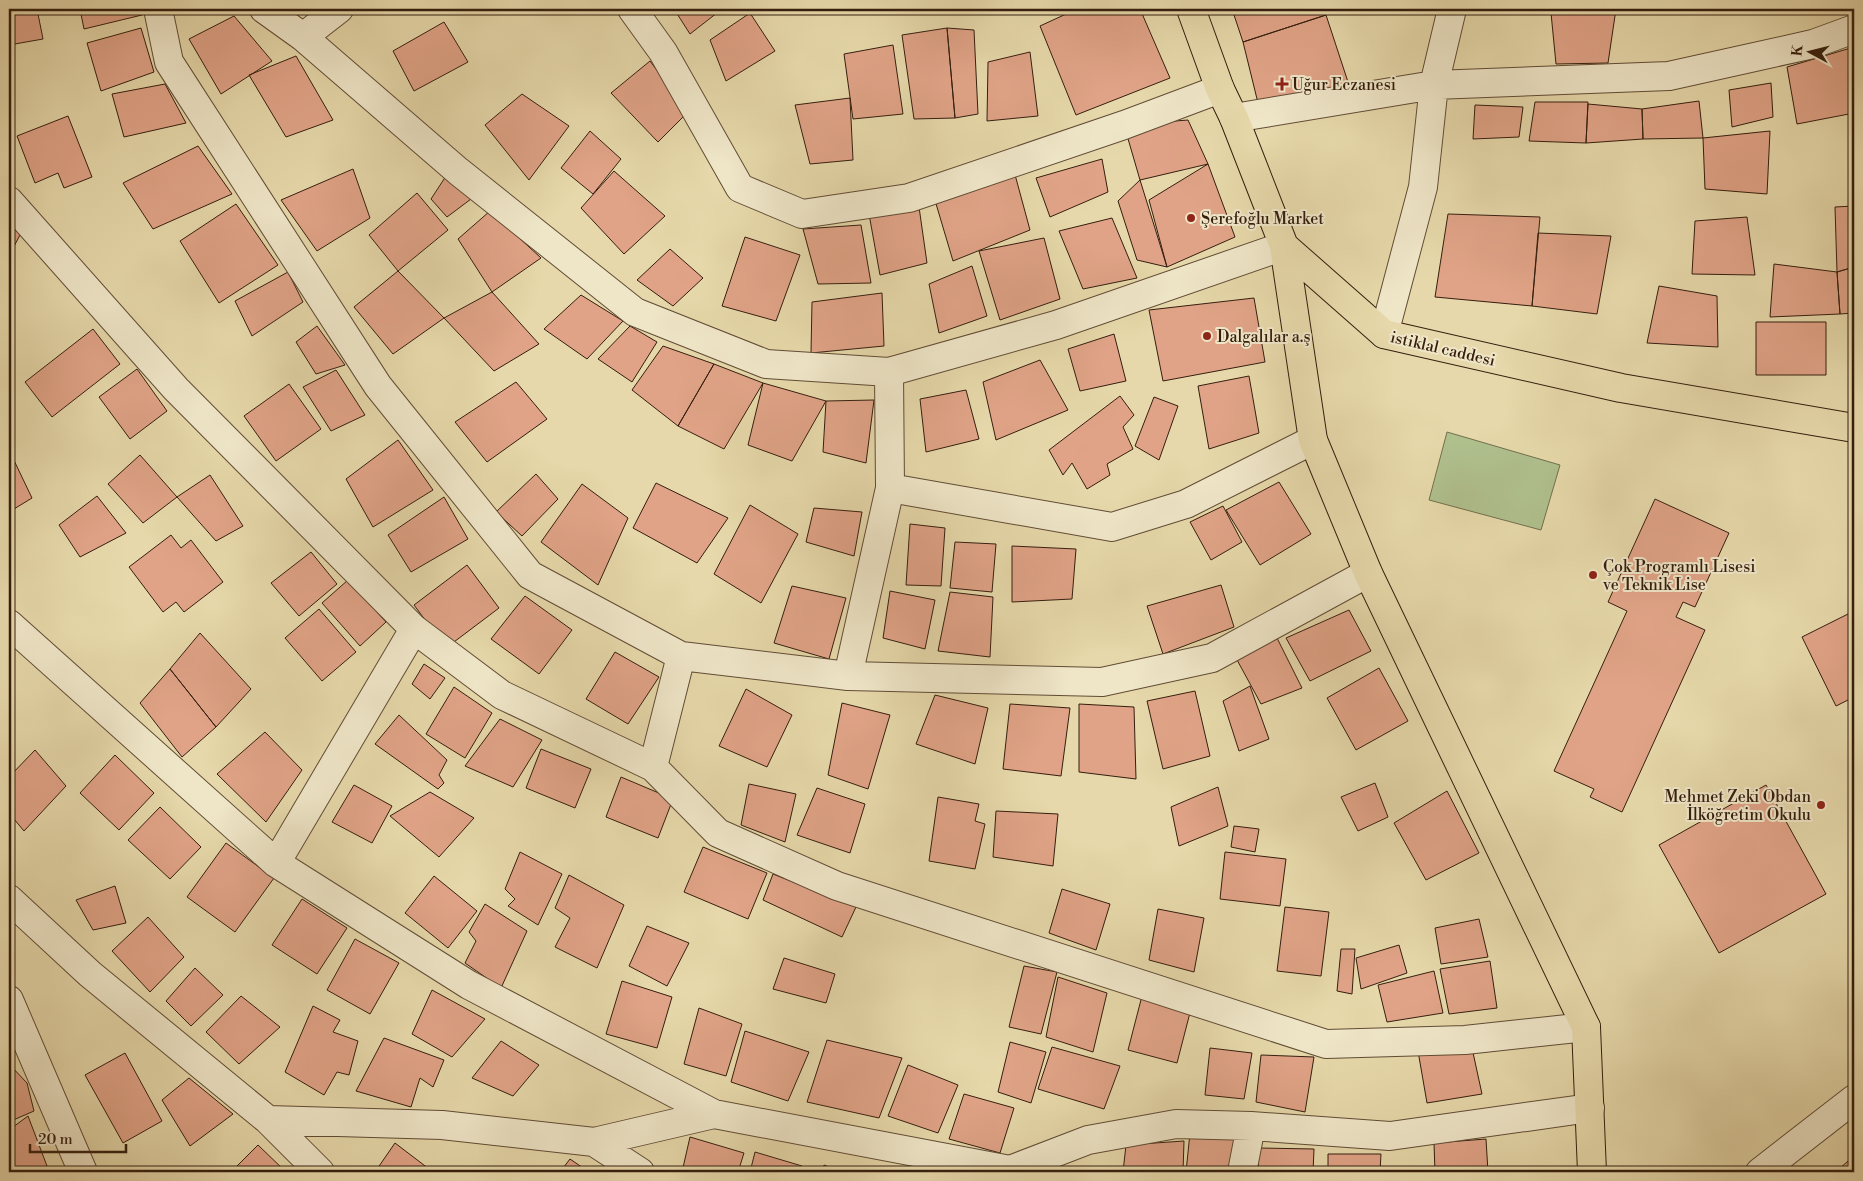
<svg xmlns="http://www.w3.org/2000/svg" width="1863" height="1181" viewBox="0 0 1863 1181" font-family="'Libre Bodoni',serif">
	<rect width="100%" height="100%" fill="#e6d8aa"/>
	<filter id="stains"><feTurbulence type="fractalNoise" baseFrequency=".004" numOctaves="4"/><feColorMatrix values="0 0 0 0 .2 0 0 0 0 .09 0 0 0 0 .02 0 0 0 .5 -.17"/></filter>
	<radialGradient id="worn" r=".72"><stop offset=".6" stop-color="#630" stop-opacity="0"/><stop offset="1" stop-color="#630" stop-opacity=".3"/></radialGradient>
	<path fill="#afc08d" stroke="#726f4e" d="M1447,432L1560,465L1541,530L1429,500Z"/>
	<path fill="#e0a387" stroke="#351e0e" d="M9,9H37L43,39L9,45Z
		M80,9H141L142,15L84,29Z
		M289,9H302L291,14Z
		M674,9H722L690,34Z
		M1077,9H1140L1170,78L1076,115L1040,26Z
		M1232,9H1324L1326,15L1243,42Z
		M1616,9L1608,63L1556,64L1551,13Z
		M1681,9H1733V12L1682,14Z
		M750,13L775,51L726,81L710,40Z
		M1326,15L1349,85L1258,103L1243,42Z
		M234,16L272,61L221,94L189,39Z
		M444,22L468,62L414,91L393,51Z
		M141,28L154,72L101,91L87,43Z
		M947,28L974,30L978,114L955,118Z
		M947,28L955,118L914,119L902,35Z
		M893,45L903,114L853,119L844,54Z
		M1854,47V113L1797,124L1787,67Z
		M1030,52L1038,116L987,121L988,62Z
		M296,56L333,120L286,137L249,75Z
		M650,61L688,112L658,142L611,93Z
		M1771,83L1773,117L1732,127L1729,90Z
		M165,84L186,123L124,137L112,94Z
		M522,94L569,126L529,180L485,125Z
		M850,98L853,160L810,164L795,105Z
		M1699,101L1703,138L1643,139L1642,109Z
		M1535,102H1588L1586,143L1529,141Z
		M1588,104L1642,109L1643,139L1586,143Z
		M1475,105L1523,107L1519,137L1473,139Z
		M68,116L92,177L64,188L58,173L35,183L17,136Z
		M1188,120L1208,164L1140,180L1124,125Z
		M590,131L621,159L593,194L561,168Z
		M1770,131L1767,194L1705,189L1703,138Z
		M198,146L232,194L153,229L123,183Z
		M1102,159L1108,192L1050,217L1036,178Z
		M1208,164L1235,237L1167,267L1149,200Z
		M353,169L370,218L317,251L281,200Z
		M614,171L665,216L624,254L581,208Z
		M1014,171L1030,230L953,261L934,197Z
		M446,176L471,199L447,217L431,199Z
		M1140,180L1167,267L1137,260L1118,201Z
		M417,193L448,230L398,271L369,235Z
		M236,204L278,265L219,303L180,241Z
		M1854,206V267L1837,272L1835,207Z
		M919,207L927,263L880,275L869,214Z
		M490,211L541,258L492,292L458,239Z
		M1448,214L1540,217L1532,306L1435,297Z
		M1747,217L1755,275L1692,274L1695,221Z
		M1112,218L1137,278L1083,289L1059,231Z
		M861,225L871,283L818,284L803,229Z
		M9,226L21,233L9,256Z
		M1538,233L1611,236L1597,314L1532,306Z
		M745,237L800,255L776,321L722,306Z
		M1044,238L1060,299L1000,320L979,251Z
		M670,249L703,278L673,306L637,280Z
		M1774,264L1837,272L1840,314L1770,317Z
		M972,266L987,316L939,333L929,284Z
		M1854,267V313L1840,314L1837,272Z
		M398,271L444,318L393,354L354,307Z
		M288,272L303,302L252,336L235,301Z
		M1659,286L1717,296L1718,347L1647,343Z
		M492,292L539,344L494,371L444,318Z
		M882,293L884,346L811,353L812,302Z
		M581,295L623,321L587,359L544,329Z
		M1254,298L1265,362L1163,381L1149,310Z
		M1756,322H1826V375H1756Z
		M317,326L345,365L316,374L296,342Z
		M630,326L657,342L632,382L598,359Z
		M93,329L120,364L52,417L25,382Z
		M1114,334L1126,381L1080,391L1068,349Z
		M663,346L714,364L678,426L632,390Z
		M1040,360L1068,410L996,440L983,382Z
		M714,364L763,383L724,449L678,426Z
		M137,369L167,411L130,439L99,397Z
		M336,370L365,415L331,431L303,387Z
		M1249,376L1259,433L1209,449L1198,386Z
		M516,382L547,419L487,462L455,422Z
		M763,383L826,401L792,461L748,445Z
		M289,384L321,429L276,461L244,416Z
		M966,390L979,439L926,452L920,399Z
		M1120,396L1134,415L1123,427L1133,449L1107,464L1110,475L1087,489L1072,463L1063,475L1049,450Z
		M1154,397L1178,406L1159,460L1135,446Z
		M874,400L866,463L823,452L826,401Z
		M398,440L433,490L373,527L346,479Z
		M9,450L32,498L9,512Z
		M140,455L177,497L143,523L108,484Z
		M536,474L558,499L522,536L496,512Z
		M210,475L243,526L216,541L177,497Z
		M1279,482L1311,534L1260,565L1226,510Z
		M656,483L728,518L697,563L633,528Z
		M582,484L628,518L598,585L541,542Z
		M97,496L126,533L80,557L59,525Z
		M444,497L468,539L411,572L388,535Z
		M1655,499L1729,533L1695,607L1683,602L1676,617L1705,630L1622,812L1590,797L1594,789L1554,771L1627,611L1608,602Z
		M750,505L798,534L761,603L714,574Z
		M1223,506L1242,542L1211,560L1190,522Z
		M814,508L862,512L854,556L806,542Z
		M910,524L945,528L941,586L906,585Z
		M171,535L181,548L191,540L223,582L184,612L176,602L163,612L129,567Z
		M955,542L996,544L992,592L950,588Z
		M1012,546L1076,549L1072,599L1012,602Z
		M311,552L337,584L299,616L271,583Z
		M467,565L499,608L446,648L414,605Z
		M348,580L386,622L360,646L322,603Z
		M1221,585L1234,627L1163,654L1147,606Z
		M792,586L846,598L829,659L774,643Z
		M890,591L935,600L925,649L883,638Z
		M950,592L993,597L990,657L938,651Z
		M525,596L572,630L539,674L491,639Z
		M319,609L356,652L322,681L285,638Z
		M1349,610L1371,651L1310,681L1286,638Z
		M1854,611V697L1836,706L1802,637Z
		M200,633L251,689L216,727L170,669Z
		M1276,636L1302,688L1261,704L1236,658Z
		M615,652L659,677L628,724L586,699Z
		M424,664L445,678L430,699L412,684Z
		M1379,668L1408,721L1356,750L1327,698Z
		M170,669L216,727L182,757L140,703Z
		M1250,686L1269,739L1239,751L1223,701Z
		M454,687L492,713L465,758L426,734Z
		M746,689L792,715L767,767L719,746Z
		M1195,691L1210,756L1163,769L1147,701Z
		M935,695L988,708L975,764L916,744Z
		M842,703L890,715L868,789L828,775Z
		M1010,704L1070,708L1061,776L1003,769Z
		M1079,704L1134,707L1136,779L1079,772Z
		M399,715L447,760L439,775L444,783L438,789L375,744Z
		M500,719L542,740L513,787L465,766Z
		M265,732L302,770L266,822L217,774Z
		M541,749L591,769L575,808L526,788Z
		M35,750L66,786L24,831L9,813V777Z
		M115,755L154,793L119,830L80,793Z
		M621,777L673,799L658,838L606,817Z
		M1375,783L1388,817L1358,831L1341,797Z
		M749,784L796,794L785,842L741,825Z
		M354,785L392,806L372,843L332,822Z
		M1766,785L1826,894L1719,953L1659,845Z
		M1218,787L1228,826L1179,846L1171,807Z
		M817,788L865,804L850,853L797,835Z
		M1447,791L1479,853L1426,880L1394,823Z
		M430,792L474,818L439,857L390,816Z
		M938,797L979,804L975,821L985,824L975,869L929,861Z
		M160,807L201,847L170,879L128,840Z
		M996,811L1058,814L1053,866L993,857Z
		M1234,826L1259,829L1255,852L1231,847Z
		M226,843L274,878L235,932L187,897Z
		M703,847L767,873L748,919L684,892Z
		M520,852L562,874L538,925L508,906L515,899L505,889Z
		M1225,852L1286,859L1280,906L1220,899Z
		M773,874L856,907L842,937L763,900Z
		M569,875L624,905L597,968L555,947L570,918L555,908Z
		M434,876L477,911L448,948L405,913Z
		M115,886L126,923L93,930L76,900Z
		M1062,889L1110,904L1096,950L1049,933Z
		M302,899L347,928L317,974L272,945Z
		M485,904L527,931L501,988L465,963L476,941L469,932Z
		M1285,907L1329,912L1321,976L1277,971Z
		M1158,909L1204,918L1194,972L1149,960Z
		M148,917L184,957L150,992L112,951Z
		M1479,919L1488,957L1441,964L1435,928Z
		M647,926L689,943L667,986L629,966Z
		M355,939L399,963L370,1014L327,990Z
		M1399,945L1407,973L1361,989L1356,958Z
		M1341,949H1355L1352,994L1337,991Z
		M784,958L835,974L826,1003L773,989Z
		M1490,961L1497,1008L1449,1014L1440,969Z
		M1024,966L1057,972L1041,1034L1009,1027Z
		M195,968L223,995L191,1026L166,1001Z
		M1434,971L1443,1013L1387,1022L1378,985Z
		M1058,977L1107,993L1093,1052L1046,1037Z
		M622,981L672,997L657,1048L606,1034Z
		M432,990L485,1019L452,1057L412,1034Z
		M1143,992L1192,1005L1177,1063L1128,1050Z
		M241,996L280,1027L239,1064L206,1032Z
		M313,1006L340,1020L333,1032L358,1041L349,1075L337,1072L324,1095L285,1072Z
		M699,1008L742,1024L726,1076L684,1064Z
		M745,1031L809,1052L788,1101L731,1082Z
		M384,1038L444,1060L433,1087L420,1078L411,1107L356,1091Z
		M827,1040L902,1058L879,1118L807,1102Z
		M501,1041L539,1065L513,1096L472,1078Z
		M1010,1042L1046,1052L1031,1103L998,1092Z
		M1052,1047L1120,1066L1104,1109L1038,1089Z
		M1210,1048L1252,1053L1244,1099L1205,1095Z
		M1472,1048L1482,1094L1427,1103L1418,1051Z
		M125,1053L162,1121L123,1143L85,1075Z
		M1261,1055L1314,1057L1305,1112L1256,1102Z
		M10,1065L27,1083L34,1111L11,1121H9Z
		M908,1065L958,1085L938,1133L888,1116Z
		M189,1078L233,1114L190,1146L162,1100Z
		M964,1094L1014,1108L1000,1153L949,1139Z
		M28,1116L47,1166L33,1172H9V1130Z
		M1190,1133L1234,1139L1232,1172H1186Z
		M690,1137L744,1153L738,1172H682Z
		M1486,1139L1488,1172H1435L1434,1143Z
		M1184,1141L1183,1172H1123L1126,1145Z
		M395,1143L433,1172H375Z
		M258,1145L286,1172H231Z
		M1259,1148L1314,1149L1313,1172H1258Z
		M755,1152L802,1166L801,1172H750Z
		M1328,1154H1381L1380,1172H1328Z
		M1854,1156V1172H1844L1840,1168Z
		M570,1159L589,1172H560Z
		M910,1162L950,1172H906Z
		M824,1165L842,1172H822Z"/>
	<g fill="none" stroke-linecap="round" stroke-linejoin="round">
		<defs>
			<path id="minor" d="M158,9L169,62L378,386L530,575L681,656L848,676L1102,682L1212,658L1368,573
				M264,9L303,37L458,171L635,312L766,364L889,372L1056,325L1284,246
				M632,9L663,52L740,188L802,214L909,198L1124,125L1220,89
				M303,37L339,9
				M1234,118L1434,85L1669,76L1813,44L1854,29
				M9,201L176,389L414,629L502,695L653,767L718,833L837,886L1326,1044L1465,1040L1586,1027
				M1384,334L1423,187L1434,85L1452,9
				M890,488L1112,527L1186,504L1313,440
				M9,624L276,863L469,985L714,1114
				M848,676L890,488L889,372
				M653,767L681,656
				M276,863L414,629
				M9,899L90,974L268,1120L320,1172
				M9,1000L83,1172
				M268,1120L442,1125L594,1142L714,1114L1010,1170L1088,1140L1176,1124L1251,1126L1390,1136L1590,1108
				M594,1142L640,1172
				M1242,1172L1251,1126
				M1760,1172L1854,1099"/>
			<path id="major" d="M1191,9L1220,89L1234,118L1284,246L1384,334L1621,388L1854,428
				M1284,246L1313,440L1368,573L1586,1027L1592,1172"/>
		</defs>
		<use href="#minor" stroke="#614c35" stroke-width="30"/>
		<use href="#major" stroke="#351e0e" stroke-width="30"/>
		<use href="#minor" stroke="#efe6c8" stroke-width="28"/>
		<use href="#major" stroke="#e6d8aa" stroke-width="28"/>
	</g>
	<g fill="#8f2418" stroke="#efe6c8" stroke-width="2">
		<path d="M1279.5 76.5h5v5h5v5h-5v5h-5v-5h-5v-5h5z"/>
		<circle cx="1191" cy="218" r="5"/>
		<circle cx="1207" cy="336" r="5"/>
		<circle cx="1593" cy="575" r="5"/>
		<circle cx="1821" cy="805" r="5"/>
	</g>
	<g text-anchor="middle" stroke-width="4" stroke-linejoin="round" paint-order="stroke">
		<g font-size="16" fill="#351e0e" stroke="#efe6c8" text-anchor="start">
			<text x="1292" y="90">Uğur Eczanesi</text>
			<text x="1201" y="224">Şerefoğlu Market</text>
			<text x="1217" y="342">Dalgalılar a.ş</text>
			<text x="1603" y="572">Çok Programlı Lisesi<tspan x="1603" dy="18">ve Teknik Lise</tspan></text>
			<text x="1811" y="802" text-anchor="end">Mehmet Zeki Obdan<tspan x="1811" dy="18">İlköğretim Okulu</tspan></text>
		</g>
		<g font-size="16" fill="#351e0e" stroke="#efe6c8">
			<text transform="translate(1443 348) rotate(13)" y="6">istiklal caddesi</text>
		</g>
	</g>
	<rect width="1863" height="1181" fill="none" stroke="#e6d8aa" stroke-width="30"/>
	<rect x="10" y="10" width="1843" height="1161" fill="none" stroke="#351e0e" stroke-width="2.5"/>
	<rect x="15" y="15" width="1833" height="1151" fill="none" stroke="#351e0e"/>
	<g transform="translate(1810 52) rotate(277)" stroke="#efe6c8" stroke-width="4" paint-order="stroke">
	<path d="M0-4L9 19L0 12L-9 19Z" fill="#351e0e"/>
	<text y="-8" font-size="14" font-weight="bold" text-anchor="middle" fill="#351e0e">K</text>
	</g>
	<path d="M30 1144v8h96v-8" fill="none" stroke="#351e0e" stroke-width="2.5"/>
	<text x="38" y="1144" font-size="15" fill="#351e0e" stroke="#efe6c8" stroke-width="4" paint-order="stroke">20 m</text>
	<rect width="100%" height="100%" filter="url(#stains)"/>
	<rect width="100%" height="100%" fill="url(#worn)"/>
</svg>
